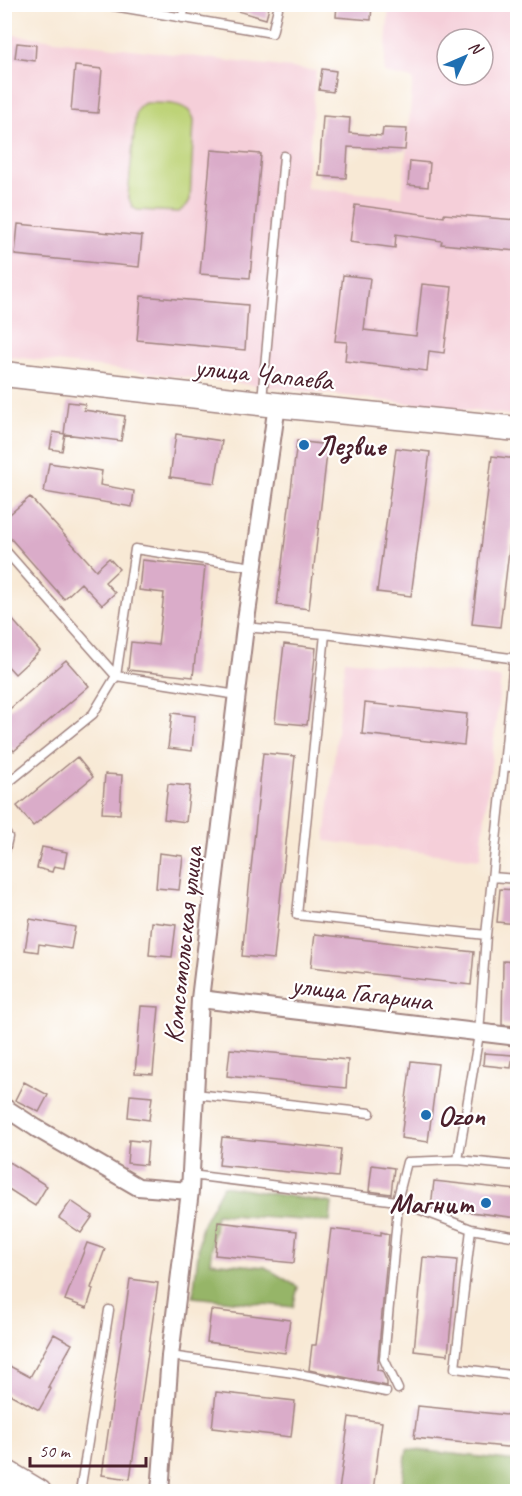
<svg xmlns="http://www.w3.org/2000/svg" width="522" height="1496" viewBox="0 0 522 1496" font-family="Caveat,sans-serif">
	<rect width="100%" height="100%" fill="#fff"/>
	<filter id="ink" filterUnits="userSpaceOnUse"><feTurbulence type="fractalNoise" baseFrequency=".0167" numOctaves="2"/><feDisplacementMap in="SourceGraphic" scale="12" xChannelSelector="R" yChannelSelector="G"/><feConvolveMatrix kernelMatrix="1 2 1 2 8 2 1 2 1" color-interpolation-filters="sRGB"/></filter>
	<filter id="wash" filterUnits="userSpaceOnUse"><feTurbulence type="fractalNoise" baseFrequency=".008" numOctaves="4" result="noise"/><feDisplacementMap in="SourceGraphic" scale="24" xChannelSelector="R" yChannelSelector="G"/><feGaussianBlur stdDeviation="1.35" result="paint"/><feColorMatrix in="noise" values="0 0 0 0 0 0 0 0 0 0 0 0 0 0 0 0 0 1.4 0 .05"/><feComposite in="paint" operator="in"/></filter>
	<g filter="url(#wash)">
		<rect width="100%" height="100%" fill="#f8e9d5"/>
		<path fill="#f5cfd9" fill-rule="evenodd" d="M389,5H517V416L5,356V34L316,71L306,188L402,197L413,79L384,73ZM447,39H483V75H447Z
			M345,660L501,678L480,859L325,841Z"/>
		<path fill="#bdd377" stroke="#847951" stroke-width="1.5" d="M145,103C161,103 190,101 194,120L190,200L187,205L179,212L137,210L132,206L128,196L136,113L139,107Z"/>
		<path fill="#96b568" stroke="#706a4a" stroke-width="1.5" d="M223,1186L332,1203L330,1222L216,1214L210,1262L265,1267L298,1287L293,1307L193,1297L201,1227Z
			M407,1449L517,1461V1491H401Z"/>
		<g id="blocks">
			<path fill="#daacc9" d="M228,4H270L266,19L227,8Z
				M337,4H372L371,20L336,17Z
				M17,43L36,45L35,61L15,58Z
				M75,66L102,69L98,113L71,111Z
				M322,69L336,71L333,92L319,90Z
				M323,116L350,118L349,133L382,136L383,128L407,129L405,150L348,147L346,178L319,176Z
				M211,150L261,154L250,278L200,274Z
				M410,161L430,163L428,187L408,185Z
				M355,205L444,217V214L518,220V251L441,244L442,241L396,234L395,248L350,242Z
				M18,224L142,236L139,267L15,255Z
				M343,275L370,278L364,330L416,336L422,284L452,287L444,353L429,351L427,371L345,361L347,342L335,341Z
				M141,296L248,305L245,350L137,340Z
				M68,402L85,404L84,410L125,416L121,441L64,434Z
				M53,432L65,434L62,451L50,449Z
				M176,434L222,441L215,483L170,477Z
				M297,441L328,445L309,609L277,605Z
				M396,448L430,452L411,596L377,592Z
				M492,456L518,459V474L500,627L472,624Z
				M49,463L102,471L100,485L134,491L132,507L44,492Z
				M30,497L96,570L109,558L119,569L105,582L115,593L102,605L81,583L64,599L4,531V519Z
				M142,560L205,567L193,677L128,670L131,642L158,645L164,593L139,590Z
				M4,610L40,651L15,674L4,662Z
				M284,644L316,648L307,725L275,722Z
				M66,660L89,686L14,751L4,740V714Z
				M365,703L467,714L464,745L362,734Z
				M172,713L195,716L192,751L168,748Z
				M263,753L295,756L274,959L242,956Z
				M77,757L93,777L33,826L17,806Z
				M105,774L122,775L120,814L102,813Z
				M168,784L190,786L186,822L164,819Z
				M42,847L67,852L64,868L54,866L52,872L37,868Z
				M159,853L183,856L179,890L156,888Z
				M500,889L518,890V924L497,922Z
				M30,919L75,927L71,949L39,944L38,952L25,950Z
				M152,922L176,925L172,957L149,955Z
				M315,934L474,952L471,985L311,967Z
				M503,961L518,962V1026L502,1025Z
				M141,1006L159,1007L153,1074L135,1073Z
				M230,1049L348,1060L346,1088L227,1076Z
				M484,1053L513,1055L511,1068L483,1065Z
				M411,1061L438,1064L428,1142L401,1138Z
				M24,1082L48,1095L39,1112L15,1100Z
				M130,1095L152,1097L149,1120L128,1117Z
				M222,1137L341,1149L338,1177L219,1165Z
				M129,1140L148,1142L146,1165L127,1163Z
				M4,1159L47,1186L35,1206L4,1186Z
				M372,1165L394,1168L391,1194L369,1191Z
				M434,1181L518,1190V1218L431,1207Z
				M71,1201L93,1216L81,1233L59,1218Z
				M218,1222L297,1231L294,1263L215,1255Z
				M331,1229L381,1235V1232L389,1234L377,1370L382,1371L387,1382V1386L309,1370L312,1345H316Z
				M87,1243L105,1249L91,1288L93,1289L87,1308L65,1300Z
				M423,1257L457,1260L448,1355L414,1351Z
				M130,1279L158,1283L130,1479L102,1475Z
				M211,1310L290,1320L285,1353L207,1342Z
				M54,1334L72,1344L48,1387L51,1389L39,1410L4,1391V1363L30,1377Z
				M216,1392L295,1401L291,1437L212,1428Z
				M418,1406L518,1416V1448L414,1438Z
				M349,1417L382,1422L373,1491H339Z"/>
		</g>
	</g>
	<g filter="url(#ink)">
		<use href="#blocks" fill-opacity="0" stroke="#a18480" stroke-width="1.5"/>
		<g fill="none" stroke-linecap="round" stroke-linejoin="round">
			<defs>
				<path id="lane" d="M102,4L272,33L279,4
					M182,18L186,4
					M262,400L284,156
					M4,549L116,676L93,714L4,786
					M245,627L325,634L518,659
					M325,634L297,915L486,935
					M237,695L116,676L135,549L253,567
					M504,766L514,659
					M4,831L8,837L4,855
					M492,877L518,879
					M195,1094L370,1113
					M458,1160L518,1166
					M191,1175L397,1201L471,1229L518,1237
					M471,1229L455,1368L518,1376
					M170,1356L294,1373L386,1392
					M398,1389L384,1359L397,1219V1201L407,1162L458,1160L479,1034L486,935L504,766L518,768
					M80,1492L109,1310"/>
				<path id="street" d="M200,999L518,1037
					M4,1107L36,1128L138,1187L190,1191
					M160,1492L170,1356L190,1191L200,999L245,627L277,405"/>
				<path id="secondary" d="M4,374L277,405L518,429
					M4,1471L39,1492"/>
			</defs>
			<use href="#lane" stroke="#a18480" stroke-width="11"/>
			<use href="#street" stroke="#a18480" stroke-width="20"/>
			<use href="#secondary" stroke="#a18480" stroke-width="27"/>
			<use href="#lane" stroke="#fff" stroke-width="8"/>
			<use href="#street" stroke="#fff" stroke-width="16"/>
			<use href="#secondary" stroke="#fff" stroke-width="24"/>
		</g>
	</g>
	<g fill="#1f6fb2" stroke="#fff" stroke-width="2">
		<circle cx="304" cy="445" r="6"/>
		<circle cx="426" cy="1115" r="6"/>
		<circle cx="486" cy="1203" r="6"/>
	</g>
	<g text-anchor="middle" stroke-width="4.5" stroke-linejoin="round" paint-order="stroke">
		<g font-size="28" fill="#4a1f2b" stroke="#fff">
			<text transform="translate(264 373) rotate(6)" y="10">улица Чапаева</text>
			<text transform="translate(182 945) rotate(-84)" y="10">Комсомольская улица</text>
			<text transform="translate(362 992) rotate(7)" y="10">улица Гагарина</text>
		</g>
		<g font-size="28" font-weight="bold" fill="#4a1f2b" stroke="#fff" text-anchor="start">
			<text x="316" y="455">Лезвие</text>
			<text x="438" y="1125">Ozon</text>
			<text x="474" y="1213" text-anchor="end">Магнит</text>
		</g>
	</g>
	<rect width="522" height="1496" fill="none" stroke="#fff" stroke-width="24"/>
	<g transform="translate(465 57) rotate(46)"><circle r="28" fill="#ffffff" stroke="#b7a5aa" stroke-width="1.5"/>
	<path d="M0-4.5L10 22L0 15L-10 22Z" fill="#1f6fb2"/>
	<text y="-9" font-size="16" font-weight="bold" text-anchor="middle" fill="#4a1f2b">N</text>
	</g>
	<path d="M30 1457v9h116v-9" fill="none" stroke="#4a1f2b" stroke-width="3"/>
	<text x="39" y="1457" font-size="18" fill="#4a1f2b" stroke="#ffffff" stroke-width="4.5" paint-order="stroke">50 m</text>
</svg>
